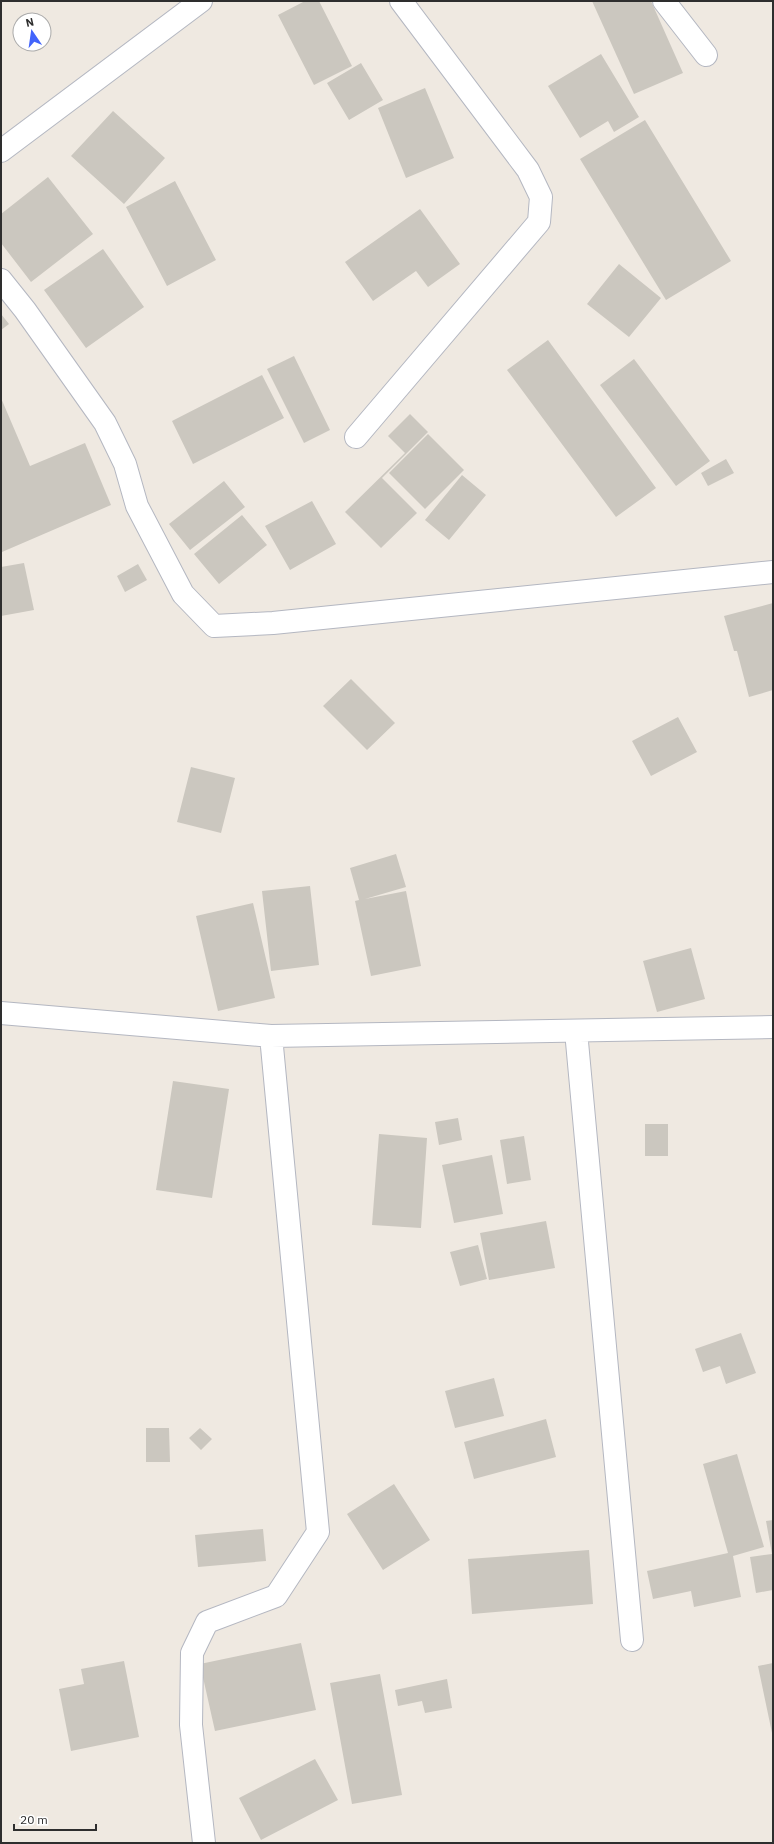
<svg xmlns="http://www.w3.org/2000/svg" width="774" height="1844" viewBox="0 0 774 1844" font-family="'IBM Plex Sans',sans-serif">
	<rect width="100%" height="100%" fill="#efe9e1"/>
	<path fill="#cbc7bf" d="M305,1H319L352,66L314,85L278,15Z
		M592,1H651L683,73L634,94Z
		M601,54L639,117L614,132L608,121L580,138L548,86Z
		M361,63L383,100L349,120L327,83Z
		M425,88L454,158L406,178L378,108Z
		M113,111L165,158L124,204L71,156Z
		M645,120L731,261L666,300L580,159Z
		M48,177L93,234L31,282L1,243V214Z
		M175,181L216,260L167,286L126,207Z
		M420,209L460,264L428,287L416,271L373,301L345,262Z
		M103,249L144,307L86,348L44,290Z
		M619,264L661,298L629,337L587,304Z
		M1,314L9,324L1,330Z
		M548,340L656,488L616,517L507,370Z
		M294,356L330,430L304,443L267,369Z
		M634,359L710,461L676,486L600,385Z
		M262,375L284,418L193,464L172,421Z
		M1,398L30,466L85,443L111,505L2,552L1,548Z
		M410,414L428,432L382,478L417,513L381,548L345,512L405,453L388,436Z
		M428,434L464,470L425,509L389,473Z
		M726,459L734,473L708,486L701,473Z
		M462,475L486,495L449,540L425,520Z
		M224,481L245,507L190,550L169,524Z
		M312,501L336,544L290,570L265,526Z
		M242,515L267,545L219,584L194,554Z
		M24,563L34,610L1,616V567Z
		M138,564L147,580L125,592L117,576Z
		M773,603V690L749,697L737,651H734L724,616Z
		M351,679L395,723L367,750L323,706Z
		M678,717L697,752L651,776L632,741Z
		M191,767L235,778L221,833L177,822Z
		M396,854L406,887L365,899L406,891L421,966L371,976L355,901L359,900L350,868Z
		M310,886L319,965L271,971L262,891Z
		M253,903L275,998L218,1011L196,916Z
		M691,948L705,999L657,1012L643,961Z
		M173,1081L229,1089L212,1198L156,1190Z
		M458,1118L462,1140L439,1145L435,1122Z
		M645,1124H668V1156H645Z
		M379,1134L427,1138L421,1228L372,1225Z
		M524,1136L531,1180L507,1184L500,1140Z
		M492,1155L503,1214L454,1223L442,1165Z
		M546,1221L555,1268L489,1280L480,1233Z
		M478,1245L487,1279L460,1286L450,1252Z
		M741,1333L756,1373L726,1384L720,1366L703,1372L695,1349Z
		M494,1378L504,1416L455,1428L445,1391Z
		M546,1419L556,1457L474,1479L464,1442Z
		M146,1428H169L170,1462H146Z
		M200,1428L212,1439L201,1450L189,1438Z
		M737,1454L764,1547L733,1556L741,1597L694,1607L691,1591L653,1599L647,1571L728,1553L703,1464Z
		M394,1484L430,1540L383,1570L347,1514Z
		M773,1520V1590L756,1593L750,1557L772,1554L766,1521Z
		M263,1529L266,1561L198,1567L195,1535Z
		M589,1550L593,1604L472,1614L468,1559Z
		M301,1643L316,1710L215,1731L200,1664Z
		M124,1661L139,1737L71,1751L59,1689L84,1684L81,1669Z
		M773,1663V1733H772L758,1666Z
		M380,1674L402,1795L352,1804L330,1683Z
		M447,1679L452,1708L425,1713L422,1701L398,1706L395,1690Z
		M315,1759L338,1800L261,1840L239,1798Z"/>
	<g fill="none" stroke-linecap="round" stroke-linejoin="round">
		<defs>
			<path id="minor" d="M664,1L706,55
				M1,151L201,1
				M1,280L25,310L105,423L125,464L137,506L183,594L214,626L273,623L773,572
				M356,437L539,222L541,197L528,170L401,1
				M1,1013L271,1036L773,1027
				M576,1031L632,1640
				M204,1843L191,1725L192,1653L207,1622L276,1596L318,1532L271,1036"/>
		</defs>
		<use href="#minor" stroke="#b4b7c1" stroke-width="24"/>
		<use href="#minor" stroke="#fff" stroke-width="22"/>
	</g>
	<rect width="774" height="1844" fill="none" stroke="#2e2e2e" stroke-width="4"/>
	<g transform="translate(32 32) rotate(347)"><circle r="19" fill="#ffffff" stroke="#ababab"/>
	<path d="M0-3L7 15L0 10L-7 15Z" fill="#4264fb"/>
	<text y="-6" font-size="11" font-weight="bold" text-anchor="middle" fill="#2e2e2e">N</text>
	</g>
	<path d="M14 1824v6h82v-6" fill="none" stroke="#2e2e2e" stroke-width="2"/>
	<text x="20" y="1824" font-size="12" fill="#2e2e2e" stroke="#ffffff" stroke-width="3" paint-order="stroke">20 m</text>
</svg>
